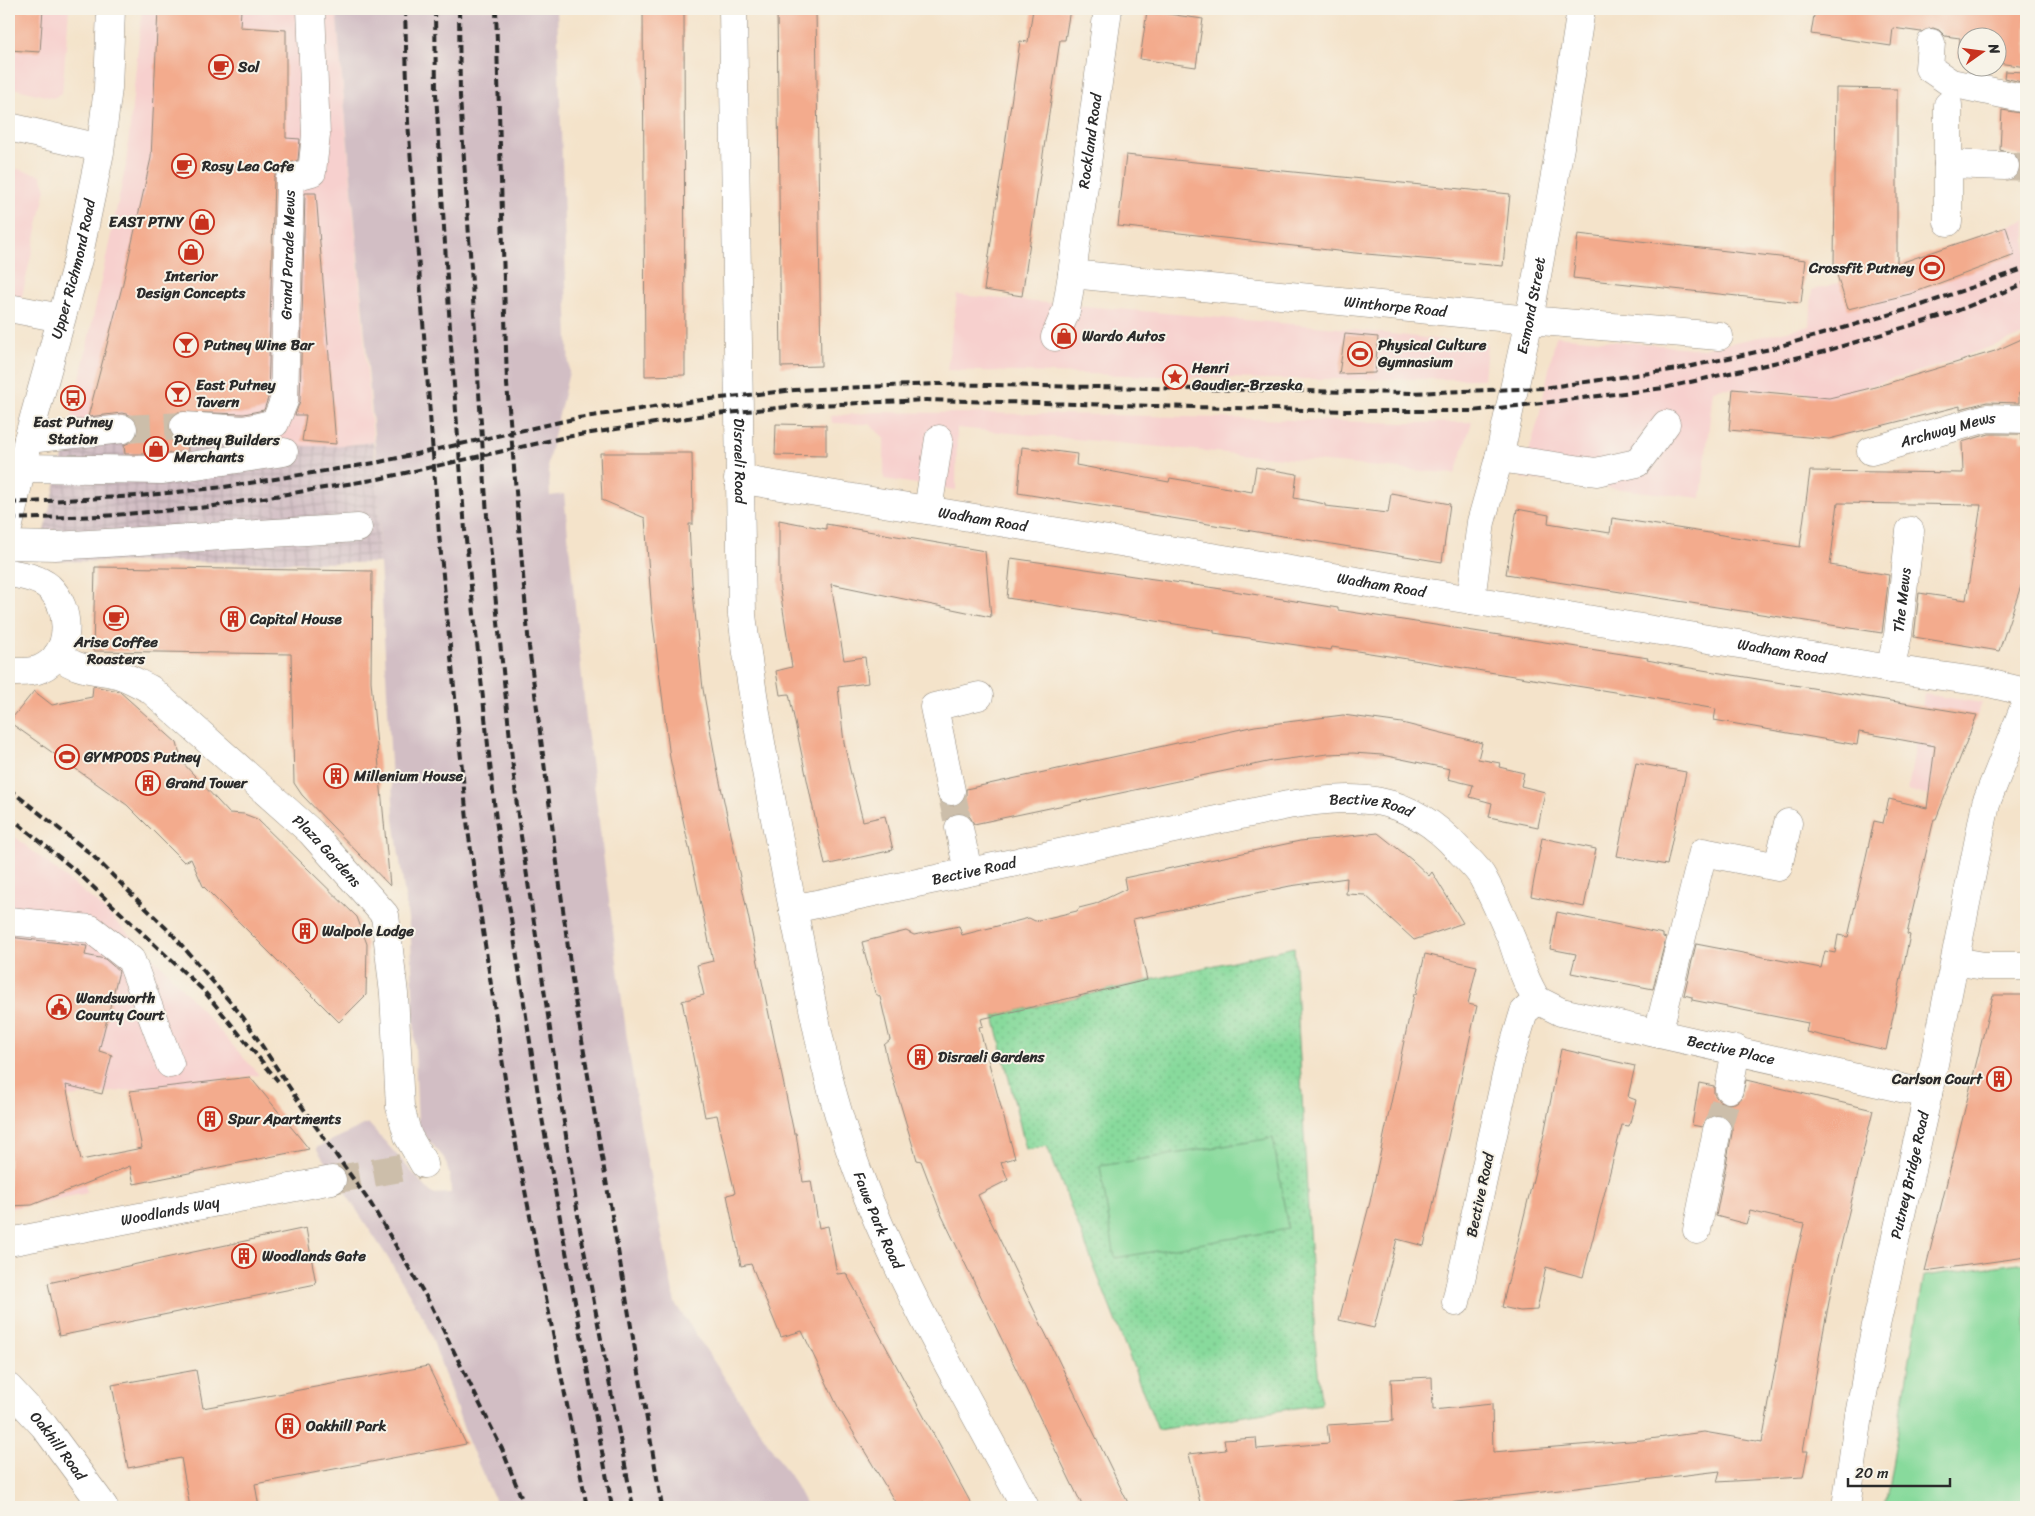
<svg xmlns="http://www.w3.org/2000/svg" width="2035" height="1516" viewBox="0 0 2035 1516" font-family="Sriracha,sans-serif">
	<defs>
		<pattern id="industrial-grid" width="8" height="8" patternUnits="userSpaceOnUse" patternTransform="scale(1.25)"><rect width="8" height="8" fill="#d2bec4"/><path d="M0 4h8M4 0v8" fill="none" stroke="#b4a3a9"/></pattern>
		<pattern id="grass-dots" width="8" height="8" patternUnits="userSpaceOnUse" patternTransform="scale(1.25)"><rect width="8" height="8" fill="#88da9c"/><path d="M2 2h.1M6 6h.1" fill="none" stroke="#76bb87" stroke-width="1.8" stroke-linecap="round"/></pattern>
	</defs>
	<rect width="100%" height="100%" fill="#f7f3e8"/>
	<filter id="ink" filterUnits="userSpaceOnUse"><feTurbulence type="fractalNoise" baseFrequency=".02" numOctaves="2"/><feDisplacementMap in="SourceGraphic" scale="10" xChannelSelector="R" yChannelSelector="G"/><feConvolveMatrix kernelMatrix="1 2 1 2 8 2 1 2 1" color-interpolation-filters="sRGB"/></filter>
	<filter id="wash" filterUnits="userSpaceOnUse"><feTurbulence type="fractalNoise" baseFrequency=".0096" numOctaves="4" result="noise"/><feDisplacementMap in="SourceGraphic" scale="20" xChannelSelector="R" yChannelSelector="G"/><feGaussianBlur stdDeviation="1.12" result="paint"/><feColorMatrix in="noise" values="0 0 0 0 0 0 0 0 0 0 0 0 0 0 0 0 0 1.4 0 .05"/><feComposite in="paint" operator="in"/></filter>
	<g filter="url(#wash)">
		<rect width="100%" height="100%" fill="#f4e3ca"/>
		<path fill="#f7d0ce" d="M9,9H69L62,93L53,98L9,87Z
			M142,9H336L373,442L340,446H306L222,436L186,437L188,456L126,460L124,443L65,448L126,165Z
			M9,167L41,175L46,189L9,354Z
			M2026,220V334L1931,368L1811,403L1810,393L1723,388L1713,390L1701,498L1521,478L1538,421L1556,336L1703,349L1810,326L1812,290L1864,276Z
			M957,295L1338,328L1487,345L1484,379H1259L947,370Z
			M876,412L1112,415L1408,423L1472,422L1455,474L957,428L956,490L884,479V438L870,424L832,423L831,416Z
			M1924,694L1982,703L1943,800L1908,790Z
			M9,832L97,903L166,970L259,1075L52,1099L57,1119L72,1116L87,1193L9,1209Z"/>
		<path fill="url(#industrial-grid)" d="M222,436L306,446H340L373,442L379,492L380,563L55,561V530L44,531L65,448L124,442L126,460L188,456L186,437Z"/>
		<path fill="#d2bec4" d="M336,9H557L569,372L548,462L550,496L564,494L587,729L627,1039L641,1129L675,1303L794,1482L807,1507H505L504,1500L495,1501L468,1441L427,1324L388,1258L316,1148L368,1123L432,1194L451,1193L450,1178L445,1159L418,1128L411,940L394,819L380,563L379,491Z"/>
		<path fill="url(#grass-dots)" stroke="#5a8264" d="M1294,947L1315,1340L1321,1404L1158,1430L1047,1146L1026,1150L994,1016Z"/>
		<path fill="#88da9c" stroke="#5a8264" d="M1273,1138L1288,1229L1115,1258L1100,1166Z
			M2026,1262V1507H1885L1924,1276Z"/>
		<g id="blocks">
			<path fill="#f3ab8d" d="M9,9H43L40,52L9,50Z
				M158,9H241L240,27L286,30V138L300,139L298,160L278,168L274,178L268,398L264,410L244,414L178,412L171,418L168,424L170,432L176,439L187,442L188,451L162,454H125L124,445L133,441L137,435L138,427L135,419L130,415L122,413L88,417L122,287L151,158Z
				M643,9H684L685,375L645,376Z
				M777,9H816L821,366L781,367Z
				M1033,9H1070L1065,40H1060L1022,296L984,290L1020,41L1028,42Z
				M1815,9H2026V67L1998,63V38H1968V58L1958,57L1960,38L1945,36L1939,30L1933,28L1921,32L1893,28L1891,46L1811,34Z
				M1147,11L1203,19L1196,67L1140,59Z
				M2005,71L2026,72V83L2004,78Z
				M1836,88L1897,89V264L2006,227L2015,255L1910,294L1848,309L1834,266Z
				M2002,110L2026,114V157L2000,150Z
				M1126,155L1510,194L1503,266L1355,253L1118,226Z
				M305,193H316L336,444L302,441L306,415H295L300,401Z
				M1578,234L1806,260L1801,303L1573,278Z
				M1345,334L1378,337L1375,373L1339,374Z
				M2026,337V392L2019,393V403L1987,402L1960,409V406L1829,439L1729,430L1733,389L1829,398L1875,387L1995,351Z
				M776,424L826,425V456L775,455Z
				M1989,434H2021V441H2026V571L1999,651L1914,637L1919,593L1966,600L1981,505L1838,503L1830,565L1889,575L1882,633L1506,574L1517,509L1549,515L1548,523L1610,533L1612,518L1800,547L1810,471L1963,473L1962,442Z
				M1022,447L1077,454L1076,465L1169,482L1170,478L1252,492L1256,467L1297,474L1294,498L1325,504V506L1388,513L1391,493L1450,504L1442,562L1018,493Z
				M600,453H692L693,524H689L692,583L703,689L717,768L794,1133H796L803,1182L811,1181L819,1228L828,1226L837,1274L846,1273L973,1507H927L925,1502L898,1507L837,1405L802,1331L781,1337L751,1264L741,1266L727,1195L735,1193L717,1115L705,1117L682,1001L704,995L697,965L713,961L670,758L652,615L645,518L602,500Z
				M779,520L826,529V524L985,551L991,617L831,584L844,660L865,657L868,683L838,687L844,743L850,770L863,821L885,816L893,850L825,865L789,694L780,695L776,671L792,667L779,584Z
				M1011,558L1215,588L1338,608V610L1648,658L1647,660L1684,667L1977,715L1936,819H1934L1907,934L1910,935L1886,1050L1806,1032L1808,1023L1692,1000V997L1684,995L1696,944L1821,968L1825,951L1835,953L1838,935L1848,937L1874,821L1883,823L1889,799L1927,808L1935,746L1859,732L1857,745L1714,720L1716,709L1652,698L1332,647L1331,650L1214,633V630L1007,598Z
				M95,567L372,571L371,681L390,886L302,795L294,783L291,654L93,651Z
				M93,686L119,691L177,743L182,762L229,813L244,814L257,819L357,917L367,944L366,995L339,1022L203,886L191,859L184,862L127,805L9,722L34,691L52,705L92,697Z
				M1343,715L1402,723L1482,743L1478,759L1500,763L1499,767L1524,773L1521,786L1545,792L1538,827L1489,817L1492,803L1470,797L1473,785L1448,779L1450,769L1382,755L1353,753L1328,754L1272,761L974,824L970,817L964,813H954L953,806L962,802L966,796V789L1255,726Z
				M1636,763L1686,772L1667,865L1617,856Z
				M1378,833L1412,860L1429,876L1432,872L1463,923L1414,940L1365,895L1346,894L1347,878L1290,886L1133,919L1147,980L981,1019L983,1026L979,1027L1015,1158L1001,1162L1008,1180L978,1195L1130,1507H1083L942,1216L921,1161L917,1160L887,1059L884,1045L890,1040L880,997L875,993L862,942L906,931L914,935L959,926L962,935L1029,918L1035,921L1077,911L1079,908L1095,904L1126,889L1124,878L1300,841Z
				M1542,838L1596,849L1584,907L1531,896Z
				M1557,912L1663,934V937L1666,938L1653,989L1571,973L1576,954L1550,949Z
				M9,937L87,946L85,955L105,959L119,971L99,1051L112,1055L102,1094L66,1085L81,1160L142,1148L130,1091L250,1077L309,1149L134,1184L130,1166L32,1205L9,1206Z
				M1425,954L1477,966L1468,1004L1477,1006L1424,1246L1397,1239L1374,1328L1339,1320L1370,1202L1414,994H1416Z
				M1993,995H2026V1257L1925,1271Z
				M1561,1049L1635,1066L1628,1097L1636,1100L1629,1126L1622,1125L1583,1277L1546,1267L1537,1310L1520,1311L1502,1307L1544,1134Z
				M1746,1080L1873,1110L1834,1275L1822,1339L1803,1451H1808L1803,1477L1717,1482L1720,1471L1441,1504L1391,1507H1201L1189,1454L1226,1450L1224,1440L1256,1438L1257,1449L1329,1443L1327,1425L1393,1421L1391,1379L1432,1377L1433,1410L1492,1404L1493,1452L1642,1440L1704,1432L1762,1442L1793,1269L1804,1224L1750,1211L1746,1224L1716,1216L1732,1133V1125L1727,1118L1720,1115H1712L1706,1119L1702,1127L1692,1125L1699,1083L1714,1086V1094L1719,1101L1727,1104L1735,1103L1741,1099Z
				M306,1228L316,1284L59,1336L48,1283Z
				M428,1366L466,1444L255,1484L259,1507H190L181,1458L128,1468L112,1385L196,1370L203,1408Z"/>
		</g>
	</g>
	<g filter="url(#ink)">
		<use href="#blocks" fill-opacity="0" stroke="#90877a" stroke-width="1"/>
		<g fill="none" stroke-linecap="round" stroke-linejoin="round">
			<path stroke="#ccbeaa" stroke-width="28" stroke-dasharray="28 14" stroke-linecap="butt" d="M2005,166L2026,167
				M123,429L184,426
				M951,791L959,828
				M1717,1130L1729,1089
				M332,1180L424,1164"/>
			<defs>
				<g id="minor">
					<path id="s1" d="M733,9L742,615C755,722 776,827 798,933C814,1014 828,1094 858,1172C902,1290 967,1396 1025,1507"/>
					<path d="M1931,43L1929,68L1951,83L2026,99"/>
					<path d="M1948,105V164L2005,166"/>
					<path d="M9,127L100,148"/>
					<path d="M1948,222V164"/>
					<path id="s2" d="M1072,274L1529,320L1719,336"/>
					<path d="M9,308L61,318"/>
					<path id="s3" d="M1055,337L1066,311L1072,274L1108,9"/>
					<path id="s4" d="M184,426L245,430L275,423L284,401L290,178L312,172L316,135L311,9"/>
					<path d="M28,439L123,429"/>
					<path id="s5" d="M1871,451L1987,418L2026,419"/>
					<path d="M1499,458L1596,472L1637,463L1666,424"/>
					<path d="M22,468L163,470L284,452"/>
					<path id="s6" d="M738,479L1890,669L1984,682L2026,692"/>
					<path d="M928,510L939,439"/>
					<path d="M9,545L55,546L358,528"/>
					<path d="M9,573C21,575 39,578 49,587C72,609 73,654 40,669C31,673 18,672 9,672"/>
					<path id="s7" d="M1471,600L1481,522L1499,458L1529,320L1560,147L1581,9"/>
					<path id="s8" d="M57,655C81,672 91,668 117,674C128,677 139,684 150,689L311,832L385,915L394,994L400,1107L408,1136L424,1164"/>
					<path id="s9" d="M1890,669L1898,635L1910,531"/>
					<path d="M951,791L934,707L979,696"/>
					<path d="M959,828L968,872"/>
					<path id="s10" d="M793,909L1288,805C1358,794 1407,793 1458,849C1466,858 1478,868 1483,878C1494,898 1503,919 1512,940C1519,961 1525,981 1537,1000L1524,1012L1509,1062L1456,1302"/>
					<path d="M9,921L91,929L131,960L170,1064"/>
					<path d="M1955,961L1984,966H2026"/>
					<path id="s11" d="M1537,1000L1561,1012L1928,1094"/>
					<path d="M1658,1033L1703,852L1778,867L1788,823"/>
					<path d="M1729,1089L1736,1049"/>
					<path d="M1697,1230L1717,1130"/>
					<path id="s12" d="M9,1242L332,1180"/>
					<path id="s13" d="M9,1388L44,1426L104,1507"/>
				</g>
				<g id="major">
					<path id="s14" d="M1846,1507L1859,1415L1875,1330L1928,1094L1986,803L2026,703"/>
				</g>
				<g id="highway">
					<path id="s15" d="M9,525L28,439L78,259L100,152L108,88L111,9"/>
				</g>
			</defs>
			<use href="#minor" stroke="#90877a" stroke-width="29"/>
			<use href="#major" stroke="#90877a" stroke-width="29"/>
			<use href="#highway" stroke="#90877a" stroke-width="29"/>
			<use href="#minor" stroke="#fff" stroke-width="28"/>
			<use href="#major" stroke="#fff" stroke-width="28"/>
			<use href="#highway" stroke="#fff" stroke-width="28"/>
			<path stroke="#2b2b2b" stroke-width="4" stroke-dasharray="8 4" stroke-linecap="butt" d="M405,9L408,122L439,534L468,830L511,1119L587,1507
				M435,9L436,93L451,345L465,530L496,820L540,1107L612,1507
				M459,9L460,97L487,516L518,816L580,1229L633,1507
				M496,9L507,384L529,647L574,994L662,1507
				M9,503L139,496L224,487L375,463L578,418L702,400L795,390L937,384L1411,393L1543,388L1678,369L1770,349L1916,307L2026,268
				M9,519L103,516L208,507L378,479L566,437L706,415L797,406L926,400L1346,411H1472L1542,403L1664,388L1826,351L1949,314L2026,283
				M9,789L91,854L173,935L243,1017L309,1117L371,1204L431,1305L502,1449L525,1507
				M9,816L76,871L203,990L278,1081"/>
		</g>
	</g>
	<defs>
		<symbol id="cafe-ring" viewBox="-11 -11 22 22"><circle r="9.5" fill="#f7f3e8" stroke="#c8321e" stroke-width="1.5"/><path d="M-5.5-4.5H6V0H3Q3 3.5 0 3.5H-2.5Q-5.5 3.5-5.5 0ZM3-3.2v2h1.7v-2ZM-6 4.5H4V6H-6Z" fill="#c8321e"/></symbol>
		<symbol id="shop-ring" viewBox="-11 -11 22 22"><circle r="9.5" fill="#f7f3e8" stroke="#c8321e" stroke-width="1.5"/><path d="M-5-2.5h2.3a2.7 3.5 0 0 1 5.4 0H5L5.5 6h-11ZM-1.5-2.5h3a1.5 2.3 0 0 0-3 0Z" fill="#c8321e"/></symbol>
		<symbol id="stadium-ring" viewBox="-11 -11 22 22"><circle r="9.5" fill="#f7f3e8" stroke="#c8321e" stroke-width="1.5"/><path d="M0-5a6.5 5 0 1 0 0 10a6.5 5 0 1 0 0-10ZM-3.5-1.8h7v3.6h-7Z" fill="#c8321e"/></symbol>
		<symbol id="bar-ring" viewBox="-11 -11 22 22"><circle r="9.5" fill="#f7f3e8" stroke="#c8321e" stroke-width="1.5"/><path d="M-6-5H6L.8 .8V4.5H3.5V6h-7V4.5H-.8V.8Z" fill="#c8321e"/></symbol>
		<symbol id="sight-ring" viewBox="-11 -11 22 22"><circle r="9.5" fill="#f7f3e8" stroke="#c8321e" stroke-width="1.5"/><path d="M0-6L1.8-2.2L6-1.7L2.9 1.2L3.7 5.4L0 3.3L-3.7 5.4L-2.9 1.2L-6-1.7L-1.8-2.2Z" fill="#c8321e"/></symbol>
		<symbol id="bus-ring" viewBox="-11 -11 22 22"><circle r="9.5" fill="#f7f3e8" stroke="#c8321e" stroke-width="1.5"/><path d="M-5-6H5V4H4V6H2V4H-2V6H-4V4H-5ZM-3.5-4V0h7V-4ZM-3.5 1.2v1.5H-2V1.2ZM2 1.2v1.5H3.5V1.2Z" fill="#c8321e"/></symbol>
		<symbol id="building-ring" viewBox="-11 -11 22 22"><circle r="9.5" fill="#f7f3e8" stroke="#c8321e" stroke-width="1.5"/><path d="M-4-6H4V6H1V3H-1V6H-4ZM-2.5-4.3h1.7v1.8h-1.7ZM.8-4.3h1.7v1.8H.8ZM-2.5-1h1.7V.8h-1.7ZM.8-1h1.7V.8H.8Z" fill="#c8321e"/></symbol>
		<symbol id="civic-ring" viewBox="-11 -11 22 22"><circle r="9.5" fill="#f7f3e8" stroke="#c8321e" stroke-width="1.5"/><path d="M-.6-6.5H3V-4.5H.6V-3L4-1V1h2V6H-6V1h2V-1L-.6-3ZM-1.2 2.5V6h2.4V2.5Z" fill="#c8321e"/></symbol>
	</defs>
	<g fill-rule="evenodd">
		<use href="#cafe-ring" x="207" y="53" width="28" height="28"/>
		<use href="#cafe-ring" x="170" y="152" width="28" height="28"/>
		<use href="#shop-ring" x="188" y="208" width="28" height="28"/>
		<use href="#shop-ring" x="177" y="238" width="28" height="28"/>
		<use href="#stadium-ring" x="1918" y="254" width="28" height="28"/>
		<use href="#shop-ring" x="1050" y="322" width="28" height="28"/>
		<use href="#bar-ring" x="172" y="331" width="28" height="28"/>
		<use href="#stadium-ring" x="1346" y="340" width="28" height="28"/>
		<use href="#sight-ring" x="1161" y="363" width="28" height="28"/>
		<use href="#bar-ring" x="164" y="380" width="28" height="28"/>
		<use href="#bus-ring" x="59" y="384" width="28" height="28"/>
		<use href="#shop-ring" x="142" y="435" width="28" height="28"/>
		<use href="#cafe-ring" x="102" y="604" width="28" height="28"/>
		<use href="#building-ring" x="219" y="605" width="28" height="28"/>
		<use href="#stadium-ring" x="53" y="743" width="28" height="28"/>
		<use href="#building-ring" x="322" y="762" width="28" height="28"/>
		<use href="#building-ring" x="134" y="769" width="28" height="28"/>
		<use href="#building-ring" x="291" y="917" width="28" height="28"/>
		<use href="#civic-ring" x="45" y="993" width="28" height="28"/>
		<use href="#building-ring" x="906" y="1043" width="28" height="28"/>
		<use href="#building-ring" x="1985" y="1065" width="28" height="28"/>
		<use href="#building-ring" x="196" y="1105" width="28" height="28"/>
		<use href="#building-ring" x="230" y="1242" width="28" height="28"/>
		<use href="#building-ring" x="274" y="1412" width="28" height="28"/>
	</g>
	<g text-anchor="middle" stroke-width="4" stroke-linejoin="round" paint-order="stroke">
		<g font-size="15" font-weight="bold" fill="#2b2b2b" stroke="#f7f3e8" text-anchor="start">
			<text x="238" y="72">Sol</text>
			<text x="202" y="171">Rosy Lea Cafe</text>
			<text x="184" y="227" text-anchor="end">EAST PTNY</text>
			<text x="1914" y="273" text-anchor="end">Crossfit Putney</text>
			<text x="191" y="281" text-anchor="middle">Interior<tspan x="191" dy="17">Design Concepts</tspan></text>
			<text x="1082" y="341">Wardo Autos</text>
			<text x="204" y="350">Putney Wine Bar</text>
			<text x="1378" y="350">Physical Culture<tspan x="1378" dy="17">Gymnasium</tspan></text>
			<text x="1192" y="373">Henri<tspan x="1192" dy="17">Gaudier-Brzeska</tspan></text>
			<text x="196" y="390">East Putney<tspan x="196" dy="17">Tavern</tspan></text>
			<text x="73" y="427" text-anchor="middle">East Putney<tspan x="73" dy="17">Station</tspan></text>
			<text x="174" y="445">Putney Builders<tspan x="174" dy="17">Merchants</tspan></text>
			<text x="250" y="624">Capital House</text>
			<text x="116" y="647" text-anchor="middle">Arise Coffee<tspan x="116" dy="17">Roasters</tspan></text>
			<text x="84" y="762">GYMPODS Putney</text>
			<text x="354" y="781">Millenium House</text>
			<text x="166" y="788">Grand Tower</text>
			<text x="322" y="936">Walpole Lodge</text>
			<text x="76" y="1003">Wandsworth<tspan x="76" dy="17">County Court</tspan></text>
			<text x="938" y="1062">Disraeli Gardens</text>
			<text x="1982" y="1084" text-anchor="end">Carlson Court</text>
			<text x="228" y="1124">Spur Apartments</text>
			<text x="262" y="1261">Woodlands Gate</text>
			<text x="306" y="1431">Oakhill Park</text>
		</g>
		<g font-size="15" fill="#2b2b2b" stroke="#f7f3e8">
			<text dy="5" stroke="none"><textPath href="#s3" startOffset="200">Rockland Road</textPath></text>
			<text dy="5" stroke="none"><textPath href="#s4" startOffset="262">Grand Parade Mews</textPath></text>
			<text dy="5" stroke="none"><textPath href="#s15" startOffset="264">Upper Richmond Road</textPath></text>
			<text dy="5" stroke="none"><textPath href="#s7" startOffset="301">Esmond Street</textPath></text>
			<text dy="5" stroke="none"><textPath href="#s2" startOffset="325">Winthorpe Road</textPath></text>
			<text dy="5" stroke="none"><textPath href="#s5" startOffset="80">Archway Mews</textPath></text>
			<text dy="5" stroke="none"><textPath href="#s1" startOffset="452">Disraeli Road</textPath></text>
			<text dy="5" stroke="none"><textPath href="#s6" startOffset="248">Wadham Road</textPath></text>
			<text dy="5" stroke="none"><textPath href="#s6" startOffset="652">Wadham Road</textPath></text>
			<text dy="5" stroke="none"><textPath href="#s9" startOffset="70">The Mews</textPath></text>
			<text dy="5" stroke="none"><textPath href="#s6" startOffset="1058">Wadham Road</textPath></text>
			<text dy="5" stroke="none"><textPath href="#s10" startOffset="590">Bective Road</textPath></text>
			<text dy="5" stroke="none"><textPath href="#s8" startOffset="340">Plaza Gardens</textPath></text>
			<text dy="5" stroke="none"><textPath href="#s10" startOffset="185">Bective Road</textPath></text>
			<text dy="5" stroke="none"><textPath href="#s11" startOffset="201">Bective Place</textPath></text>
			<text dy="5" stroke="none"><textPath href="#s14" startOffset="338">Putney Bridge Road</textPath></text>
			<text transform="translate(1480 1195) rotate(-78)" y="5">Bective Road</text>
			<text dy="5" stroke="none"><textPath href="#s12" startOffset="164">Woodlands Way</textPath></text>
			<text dy="5" stroke="none"><textPath href="#s1" startOffset="1228">Fawe Park Road</textPath></text>
			<text dy="5" stroke="none"><textPath href="#s13" startOffset="76">Oakhill Road</textPath></text>
		</g>
	</g>
	<rect width="2035" height="1516" fill="none" stroke="#f7f3e8" stroke-width="30"/>
	<g transform="translate(1982 52) rotate(76)"><circle r="24" fill="#f7f3e8" stroke="#a5a39c"/>
	<path d="M0-4L9 19L0 12L-9 19Z" fill="#c8321e"/>
	<text y="-8" font-size="14" font-weight="bold" text-anchor="middle" fill="#2b2b2b">N</text>
	</g>
	<path d="M1848 1478v8h102v-8" fill="none" stroke="#2b2b2b" stroke-width="2.5"/>
	<text x="1855" y="1478" font-size="15" fill="#2b2b2b" stroke="#f7f3e8" stroke-width="4" paint-order="stroke">20 m</text>
</svg>
